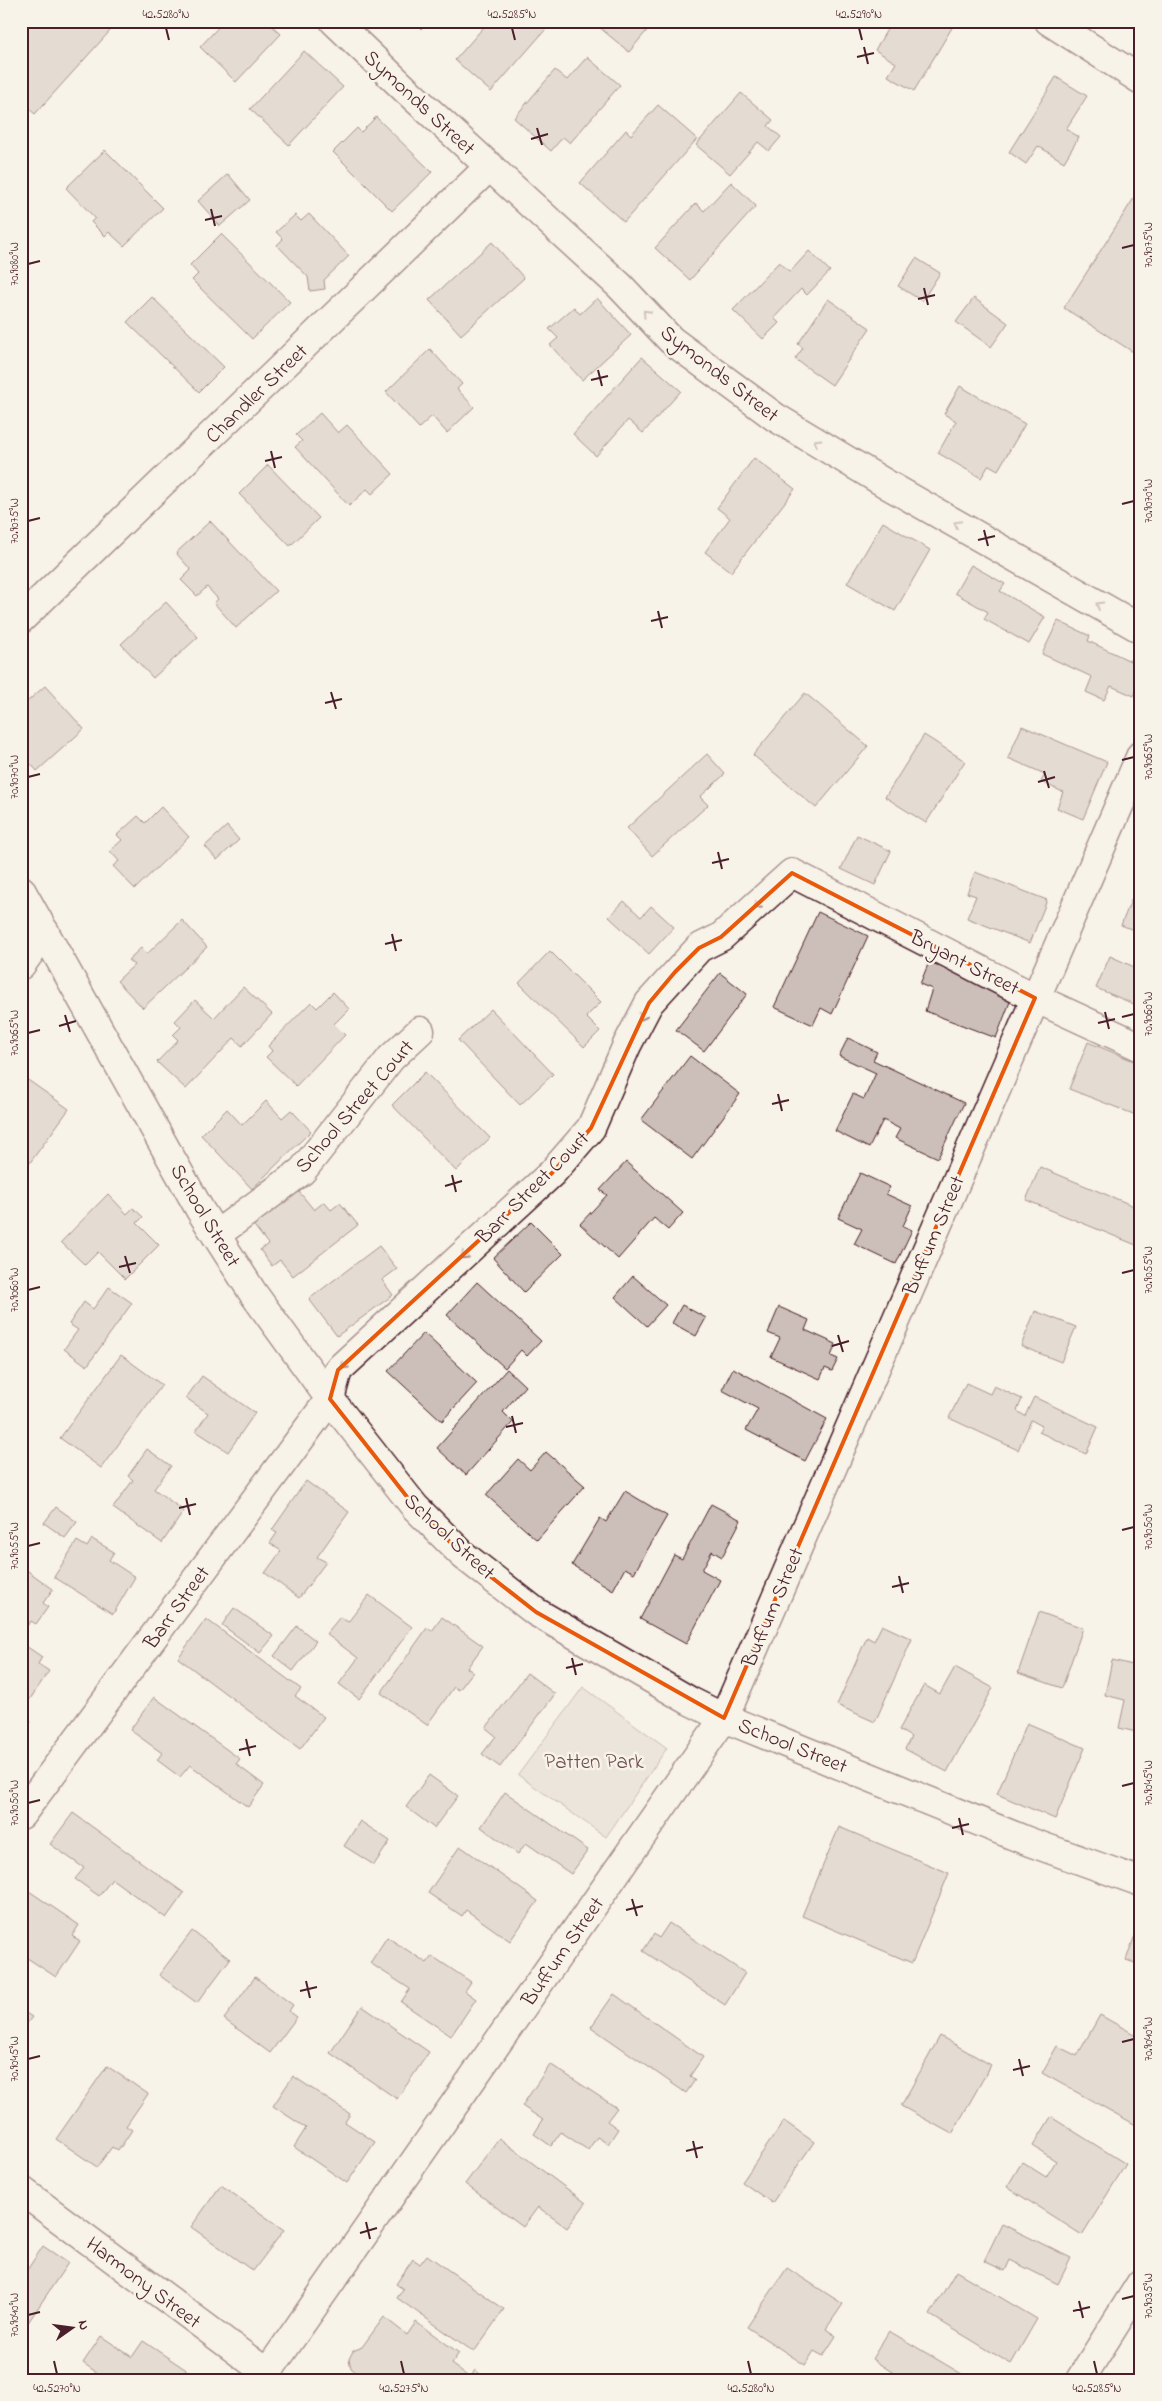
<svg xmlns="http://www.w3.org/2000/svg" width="1162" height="2401" viewBox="0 0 1162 2401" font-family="'Indie Flower',sans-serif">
	<rect width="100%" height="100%" fill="#f7f3e8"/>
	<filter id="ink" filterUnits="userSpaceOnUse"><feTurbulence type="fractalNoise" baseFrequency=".02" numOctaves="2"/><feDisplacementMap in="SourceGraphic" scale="10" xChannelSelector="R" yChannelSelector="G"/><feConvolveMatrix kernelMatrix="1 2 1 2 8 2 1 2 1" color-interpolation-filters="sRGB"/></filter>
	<g filter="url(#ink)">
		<path fill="#ded4cc" stroke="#947a7c" d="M583,1687L667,1748L606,1837L518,1775Z"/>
		<path fill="#ccbfb9" stroke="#4a1f2b" d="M21,21H119L35,114L21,102Z
			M224,21H267L281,34L236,82L200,47Z
			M413,21H429L421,29Z
			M489,21H500L506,26L510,21H537L546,29L491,92L455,60Z
			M604,21H655L629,52L599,27Z
			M892,21H956L914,91L888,76L896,63L875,50Z
			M304,51L343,87L289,145L250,109Z
			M587,57L620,85L570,143L563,137L551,151L514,118L555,70L567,80Z
			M1056,77L1087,96L1066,129L1079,137L1064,162L1038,146L1026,164L1009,152Z
			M741,93L773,120L768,126L781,137L769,151L758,142L730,174L696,145Z
			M658,105L697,139L624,222L580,183L626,130L631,135Z
			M376,117L432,172L392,211L333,152L357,128L361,132Z
			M105,150L163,208L124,246L109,232L105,236L91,222L95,218L66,188Z
			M228,174L250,200L220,226L198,201Z
			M731,182L756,206L690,280L655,248L696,203L704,211Z
			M1141,187V357L1064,308Z
			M309,214L349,256L324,280L325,289L310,291L308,277L277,245L283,239L276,232L295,215L301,221Z
			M221,234L290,302L252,339L192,280L198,274L190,265Z
			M492,242L524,278L461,335L429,300Z
			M809,251L830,271L807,295L801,289L774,318L779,323L763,339L733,310L779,262L790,272Z
			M916,258L940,273L922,301L898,286Z
			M152,297L224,367L199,392L127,322Z
			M597,298L631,335L582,380L550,345L558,338L549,329L574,307L580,314Z
			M974,298L1008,323L991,347L956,322Z
			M828,299L870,328L832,385L795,359L803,348L798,344Z
			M430,349L462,384L457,389L474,407L447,433L432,416L419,428L386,392Z
			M642,357L681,391L643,433L628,420L596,456L573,434Z
			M960,386L1025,424L998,470L989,465L981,478L938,453L956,421L944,414Z
			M320,413L338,433L347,425L393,474L372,494L367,489L349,506L295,447L302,441L296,435Z
			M754,458L795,489L731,572L705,552L730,518L717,508Z
			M268,465L319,518L290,546L239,494Z
			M210,521L276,591L236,628L214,603L218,599L207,587L197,596L181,580L191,570L176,553Z
			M883,522L930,550L895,611L847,583Z
			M971,565L1005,584L1000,591L1045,617L1029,644L984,619L988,612L955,593Z
			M166,602L198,637L153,678L121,644Z
			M1058,621L1090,636L1088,641L1141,666V681L1134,696L1111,686L1104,700L1086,692L1092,677L1042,654Z
			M45,686L84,729L37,771L21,753V707Z
			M805,693L868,746L816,808L753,755Z
			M1022,726L1107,762L1083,819L1057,808L1063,792L1041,782L1045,774L1008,758Z
			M924,735L965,761L926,823L885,797Z
			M707,754L725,774L700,797L708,805L652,856L627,828Z
			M161,807L189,837L135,889L113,866L119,861L110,851L122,840L117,835L138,816L145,823Z
			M227,826L239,840L217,860L205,846Z
			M857,835L891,851L875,885L841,869Z
			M975,872L1047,900L1030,943L967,918L976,896L967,893Z
			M1135,891L1141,893V933L1121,925Z
			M624,901L641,917L651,906L674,927L649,954L609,917Z
			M818,912L868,936L832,1014L821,1008L813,1025L774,1007Z
			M182,920L207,947L143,1008L117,981L134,965L128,960L141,948L147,954Z
			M550,951L601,1002L586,1017L600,1031L584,1047L519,983Z
			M1110,956L1141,970V1007L1096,988Z
			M929,962L1013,994L996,1038L925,1011L932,989L920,984Z
			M720,973L747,994L704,1051L676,1030Z
			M243,987L272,1014L242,1046L234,1038L186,1089L157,1062L178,1040L173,1035L181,1027L175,1021L195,1000L214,1018Z
			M333,992L349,1009L334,1024L345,1035L296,1086L266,1057L272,1051L268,1046L311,1002L317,1008Z
			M491,1009L553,1074L520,1105L458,1040Z
			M848,1038L877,1052L873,1060L964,1103L938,1158L895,1138L900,1129L883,1120L869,1148L835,1131L853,1094L864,1099L876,1073L839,1056Z
			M1088,1042L1141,1064V1117L1069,1089Z
			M690,1056L740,1094L692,1159L641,1120Z
			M425,1072L490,1138L456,1171L392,1105Z
			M25,1078L69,1109L21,1175V1083Z
			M266,1101L282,1118L291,1110L311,1131L252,1189L201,1135L227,1109L242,1125Z
			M626,1162L683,1213L668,1230L654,1218L618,1259L580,1224L607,1195L600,1190Z
			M1040,1167L1141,1209V1247L1026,1200Z
			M860,1173L890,1187L886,1194L912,1206L903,1226L912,1230L896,1264L854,1244L862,1229L838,1218Z
			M296,1188L314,1210L324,1202L331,1210L340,1203L358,1225L293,1276L280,1260L272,1266L260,1250L268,1244L252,1223Z
			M108,1194L127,1214L133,1208L143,1217L137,1223L159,1245L125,1279L98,1252L85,1265L61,1242Z
			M531,1222L563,1254L524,1292L493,1258Z
			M379,1246L397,1269L382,1280L393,1295L337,1336L309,1299Z
			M633,1276L666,1305L647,1326L615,1297Z
			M477,1282L541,1341L527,1356L521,1350L505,1368L447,1315Z
			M109,1287L132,1303L87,1366L64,1349L78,1330L69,1324L84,1302L93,1309Z
			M682,1305L706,1318L696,1336L672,1323Z
			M779,1307L809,1320L805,1330L836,1344L831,1356L838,1359L832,1371L825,1368L820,1379L771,1357L780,1338L768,1333Z
			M1035,1311L1076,1327L1061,1362L1021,1346Z
			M424,1333L477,1383L442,1421L388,1371Z
			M121,1355L162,1385L101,1468L60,1438Z
			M733,1368L827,1419L805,1461L746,1430L758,1409L722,1390Z
			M507,1369L525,1386L503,1412L513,1422L466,1475L437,1448Z
			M202,1376L255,1413L228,1452L196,1431L208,1413L186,1398Z
			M966,1383L990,1394L994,1386L1022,1399L1017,1411L1025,1416L1034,1397L1098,1427L1086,1454L1039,1432L1042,1426L1031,1420L1018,1450L949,1418Z
			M147,1449L171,1466L154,1489L184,1511L162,1543L113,1508L133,1480L128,1476Z
			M546,1452L585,1486L537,1540L486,1495L518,1459L530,1470Z
			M306,1481L349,1512L317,1557L326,1562L299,1598L265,1573L281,1551L270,1543L277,1533L272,1530Z
			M625,1491L667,1516L634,1573L625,1568L613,1590L572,1565L600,1518L606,1522Z
			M711,1504L741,1520L722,1557L712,1551L702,1570L720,1580L686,1644L640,1619L674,1555L682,1559Z
			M56,1507L77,1522L65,1538L44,1523Z
			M92,1539L114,1552L109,1560L135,1577L113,1614L54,1577L77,1541L87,1547Z
			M21,1566L53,1589L43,1603L48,1607L36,1624L31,1621L22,1632Z
			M369,1595L412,1627L359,1699L339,1684L358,1658L326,1634L340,1617L348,1622Z
			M234,1608L274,1636L260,1653L222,1625Z
			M1039,1612L1083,1628L1062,1688L1018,1673Z
			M442,1617L483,1646L467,1668L473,1672L459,1690L454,1687L427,1725L381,1693L427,1628L432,1631Z
			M206,1619L301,1689L295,1696L324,1717L300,1749L178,1658Z
			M882,1625L912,1639L875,1722L837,1705L867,1637L874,1641Z
			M297,1626L316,1641L293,1671L274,1656Z
			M23,1644L42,1657L38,1664L49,1671L26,1705L21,1701V1647Z
			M1112,1660L1141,1667V1733L1119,1728L1125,1700L1105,1695Z
			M955,1667L993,1688L947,1772L905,1749L911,1737L899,1730L924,1685L940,1694Z
			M527,1673L555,1694L500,1767L482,1754L496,1736L486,1728Z
			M154,1697L240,1759L236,1764L264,1785L248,1807L190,1765L180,1777L157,1760L162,1753L130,1730Z
			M21,1715L31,1722L21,1736Z
			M1027,1723L1085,1748L1055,1819L997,1794Z
			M429,1775L458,1796L434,1828L406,1807Z
			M505,1792L588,1850L571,1874L526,1843L518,1854L481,1827Z
			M73,1813L184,1893L166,1918L112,1879L99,1896L75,1879L84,1868L50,1844Z
			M360,1821L390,1841L374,1865L344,1846Z
			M839,1827L949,1873L912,1963L802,1916Z
			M460,1846L538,1901L510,1941L466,1910L462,1916L428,1893Z
			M29,1891L79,1925L72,1936L80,1941L56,1977L21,1954V1903Z
			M1140,1921L1141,1922V1965L1126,1960Z
			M669,1923L745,1973L725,2005L643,1951L654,1934L659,1938Z
			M192,1931L230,1959L197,2003L159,1975Z
			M387,1937L427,1963L432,1956L471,1982L465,1991L476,1999L451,2036L401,2002L410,1989L370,1963Z
			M255,1977L293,2005L289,2011L297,2017L270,2053L224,2019Z
			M614,1994L703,2057L690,2076L695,2080L686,2093L591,2027Z
			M362,2006L429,2052L397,2099L330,2053Z
			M21,2010L32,2017L21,2031Z
			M1100,2015L1141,2038V2117L1136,2125L1042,2073L1057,2046L1077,2056Z
			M940,2036L991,2065L952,2134L901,2106Z
			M550,2064L617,2108L607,2121L618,2129L608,2144L597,2137L588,2150L561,2132L551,2146L534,2134L543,2120L522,2106Z
			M107,2066L148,2094L126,2126L132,2130L118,2151L112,2147L97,2167L56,2139Z
			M293,2076L350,2114L345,2122L375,2142L347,2183L294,2147L306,2128L273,2106Z
			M1051,2117L1126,2164L1082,2235L1007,2187L1022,2162L1046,2177L1056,2161L1033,2146Z
			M784,2121L814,2142L772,2203L742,2182Z
			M499,2138L586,2203L567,2228L538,2207L523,2227L465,2184Z
			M221,2185L284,2230L253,2271L191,2227Z
			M1002,2224L1071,2258L1058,2284L1010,2260L1005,2271L984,2261Z
			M43,2246L68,2263L21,2333V2279Z
			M427,2255L504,2309L474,2352L397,2298L403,2289L396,2284L413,2259L420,2264Z
			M787,2268L843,2304L826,2329L836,2336L823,2356L814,2351L805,2365L747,2327Z
			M956,2271L1037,2319L1011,2364L930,2315Z
			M384,2317L407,2335L416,2322L459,2353L451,2364L470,2378L475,2370L488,2380H377L369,2374L357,2373L351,2368L349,2359L353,2351L362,2347Z
			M889,2331L972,2380H904L872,2359Z
			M101,2336L132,2357L143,2341L191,2373L187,2380H108L83,2363Z"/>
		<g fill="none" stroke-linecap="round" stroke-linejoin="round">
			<defs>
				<path id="street" d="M334,21L406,90L620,286L671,340L775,417L888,485L1141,629
					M1049,21L1141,80
					M21,619L490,166
					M21,965L45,932
					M216,1235L302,1171L391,1058L420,1031
					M21,1815L330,1399L338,1370L552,1173L591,1128L627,1045L649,1003L699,948L721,937L792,873L1035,998L1141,1047
					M21,2190L267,2373
					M262,2380L724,1718L1141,755"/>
				<path id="secondary" d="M21,890L200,1210L253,1293L330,1399L415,1507L463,1555L536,1612L690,1701L724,1718L1027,1841L1141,1882"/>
				<path id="highway" d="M1080,2380L1141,2283"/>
			</defs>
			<use href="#street" stroke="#4a1f2b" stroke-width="31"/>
			<use href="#secondary" stroke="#4a1f2b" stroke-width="31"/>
			<use href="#highway" stroke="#4a1f2b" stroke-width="31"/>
			<use href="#street" stroke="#f7f3e8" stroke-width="28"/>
			<use href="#secondary" stroke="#f7f3e8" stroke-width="28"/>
			<use href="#highway" stroke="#f7f3e8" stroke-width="28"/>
		</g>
		<defs><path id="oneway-chevron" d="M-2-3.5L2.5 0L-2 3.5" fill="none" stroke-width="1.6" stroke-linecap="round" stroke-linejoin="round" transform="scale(1.25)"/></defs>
		<g stroke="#a0898a">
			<use href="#oneway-chevron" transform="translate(646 313) rotate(-133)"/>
			<use href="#oneway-chevron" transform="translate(817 442) rotate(-149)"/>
			<use href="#oneway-chevron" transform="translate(957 524) rotate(-151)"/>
			<use href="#oneway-chevron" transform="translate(1099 605) rotate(-150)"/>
			<use href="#oneway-chevron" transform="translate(757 906) rotate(137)"/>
			<use href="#oneway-chevron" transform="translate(642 1017) rotate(117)"/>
			<use href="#oneway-chevron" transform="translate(464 1256) rotate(137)"/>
			<use href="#oneway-chevron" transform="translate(344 1366) rotate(136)"/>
		</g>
	</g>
	<path d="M0 0H1162V2401H0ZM792,873L1035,998L724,1718L536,1612L463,1555L415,1507L330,1399L338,1370L552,1173L591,1128L649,1003L675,972L699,948L721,937Z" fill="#f7f3e8" fill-opacity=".55" fill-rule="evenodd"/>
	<path fill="none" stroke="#e8590c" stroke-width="4" stroke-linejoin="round" d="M792,873L1035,998L724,1718L536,1612L463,1555L415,1507L330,1399L338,1370L552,1173L591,1128L649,1003L675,972L699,948L721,937Z"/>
	<path fill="none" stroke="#4a1f2b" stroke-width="2" d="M166,28L169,40M512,28L515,40M859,28L862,40M864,47L868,64M857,57L874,53M537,128L542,145M531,139L548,134M211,209L215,226M205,220L222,216M1122,248L1134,245M28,264L40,261M924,288L928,305M918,299L935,295M598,370L602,386M591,380L608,376M271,451L275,468M265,461L282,457M1122,504L1134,501M28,521L40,518M984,530L988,546M978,540L995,536M658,611L662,628M651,621L668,617M331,692L336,709M325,703L342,699M1122,760L1134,757M1044,771L1049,788M28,777L40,774M1038,782L1055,777M718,852L722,869M712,863L729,859M392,934L396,951M385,944L402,940M1105,1012L1109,1029M65,1015L70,1032M1122,1017L1134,1014M1098,1023L1115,1019M59,1026L76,1021M28,1033L40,1030M778,1094L782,1111M772,1104L789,1100M452,1175L456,1192M445,1186L462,1181M125,1256L130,1273M119,1267L136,1263M1122,1273L1134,1270M28,1290L40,1287M838,1335L843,1352M832,1346L849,1341M512,1416L516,1433M506,1427L523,1423M186,1498L190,1515M179,1508L196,1504M1122,1530L1134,1527M28,1546L40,1543M899,1576L903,1593M892,1587L909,1583M572,1658L576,1675M566,1668L583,1664M246,1739L250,1756M239,1750L256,1746M1122,1786L1134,1783M28,1803L40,1800M959,1818L963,1835M952,1828L969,1824M632,1899L637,1916M626,1910L643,1906M306,1981L310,1998M300,1991L317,1987M1122,2042L1134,2039M28,2059L40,2056M1019,2059L1023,2076M1013,2070L1030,2066M693,2141L697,2158M686,2151L703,2147M366,2222L370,2239M360,2233L377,2228M1122,2299L1134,2296M1079,2301L1083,2318M1073,2311L1090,2307M28,2315L40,2312M54,2361L57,2374M401,2361L404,2374M748,2361L751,2374M1094,2361L1097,2374"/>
	<g text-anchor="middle" stroke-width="5" stroke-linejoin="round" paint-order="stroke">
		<g font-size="21" fill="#4a1f2b" stroke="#f7f3e8">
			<text transform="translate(420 102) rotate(43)" y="7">Symonds Street</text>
			<text transform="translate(720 373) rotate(38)" y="7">Symonds Street</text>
			<text transform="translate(256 393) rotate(-44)" y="7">Chandler Street</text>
			<text transform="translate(965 962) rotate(27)" y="7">Bryant Street</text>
			<text transform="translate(354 1106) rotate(-49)" y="7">School Street Court</text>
			<text transform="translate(532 1187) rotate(-45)" y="7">Barr Street Court</text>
			<text transform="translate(206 1215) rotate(59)" y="7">School Street</text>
			<text transform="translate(933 1235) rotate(-67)" y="7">Buffum Street</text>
			<text transform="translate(450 1536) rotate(43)" y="7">School Street</text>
			<text transform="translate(176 1607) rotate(-54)" y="7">Barr Street</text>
			<text transform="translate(772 1607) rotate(-67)" y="7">Buffum Street</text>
			<text transform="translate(793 1745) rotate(22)" y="7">School Street</text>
			<text transform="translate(562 1951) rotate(-55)" y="7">Buffum Street</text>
			<text transform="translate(144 2282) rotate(37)" y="7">Harmony Street</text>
		</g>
		<g font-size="21" fill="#6f4c53" stroke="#f7f3e8">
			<text x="594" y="1768">Patten Park</text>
		</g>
	</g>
	<rect width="1162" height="2401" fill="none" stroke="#f7f3e8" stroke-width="55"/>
	<g transform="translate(72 2328) rotate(76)" stroke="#f7f3e8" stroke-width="4" paint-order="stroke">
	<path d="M0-4L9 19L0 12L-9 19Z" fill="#4a1f2b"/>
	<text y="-8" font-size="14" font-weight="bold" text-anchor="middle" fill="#4a1f2b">N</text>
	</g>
	<rect x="28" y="28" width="1106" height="2346" fill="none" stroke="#4a1f2b" stroke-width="2"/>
	<g font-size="12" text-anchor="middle" fill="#4a1f2b">
		<text x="166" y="18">42.5280°N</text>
		<text x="512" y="18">42.5285°N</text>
		<text x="859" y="18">42.5290°N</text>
		<text transform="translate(1148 245) rotate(-90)" y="4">70.9075°W</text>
		<text transform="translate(14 264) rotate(-90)" y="4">70.9080°W</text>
		<text transform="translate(1148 501) rotate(-90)" y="4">70.9070°W</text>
		<text transform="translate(14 521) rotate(-90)" y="4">70.9075°W</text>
		<text transform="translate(1148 757) rotate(-90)" y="4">70.9065°W</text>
		<text transform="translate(14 777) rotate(-90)" y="4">70.9070°W</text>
		<text transform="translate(1148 1014) rotate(-90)" y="4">70.9060°W</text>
		<text transform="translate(14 1033) rotate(-90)" y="4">70.9065°W</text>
		<text transform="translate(1148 1270) rotate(-90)" y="4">70.9055°W</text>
		<text transform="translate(14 1290) rotate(-90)" y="4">70.9060°W</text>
		<text transform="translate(1148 1527) rotate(-90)" y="4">70.9050°W</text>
		<text transform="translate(14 1546) rotate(-90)" y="4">70.9055°W</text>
		<text transform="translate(1148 1783) rotate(-90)" y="4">70.9045°W</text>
		<text transform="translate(14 1803) rotate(-90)" y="4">70.9050°W</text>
		<text transform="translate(1148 2039) rotate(-90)" y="4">70.9040°W</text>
		<text transform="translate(14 2059) rotate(-90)" y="4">70.9045°W</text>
		<text transform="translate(1148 2296) rotate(-90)" y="4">70.9035°W</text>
		<text transform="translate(14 2315) rotate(-90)" y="4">70.9040°W</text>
		<text x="57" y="2392">42.5270°N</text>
		<text x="404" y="2392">42.5275°N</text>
		<text x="751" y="2392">42.5280°N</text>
		<text x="1097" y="2392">42.5285°N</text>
	</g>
</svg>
